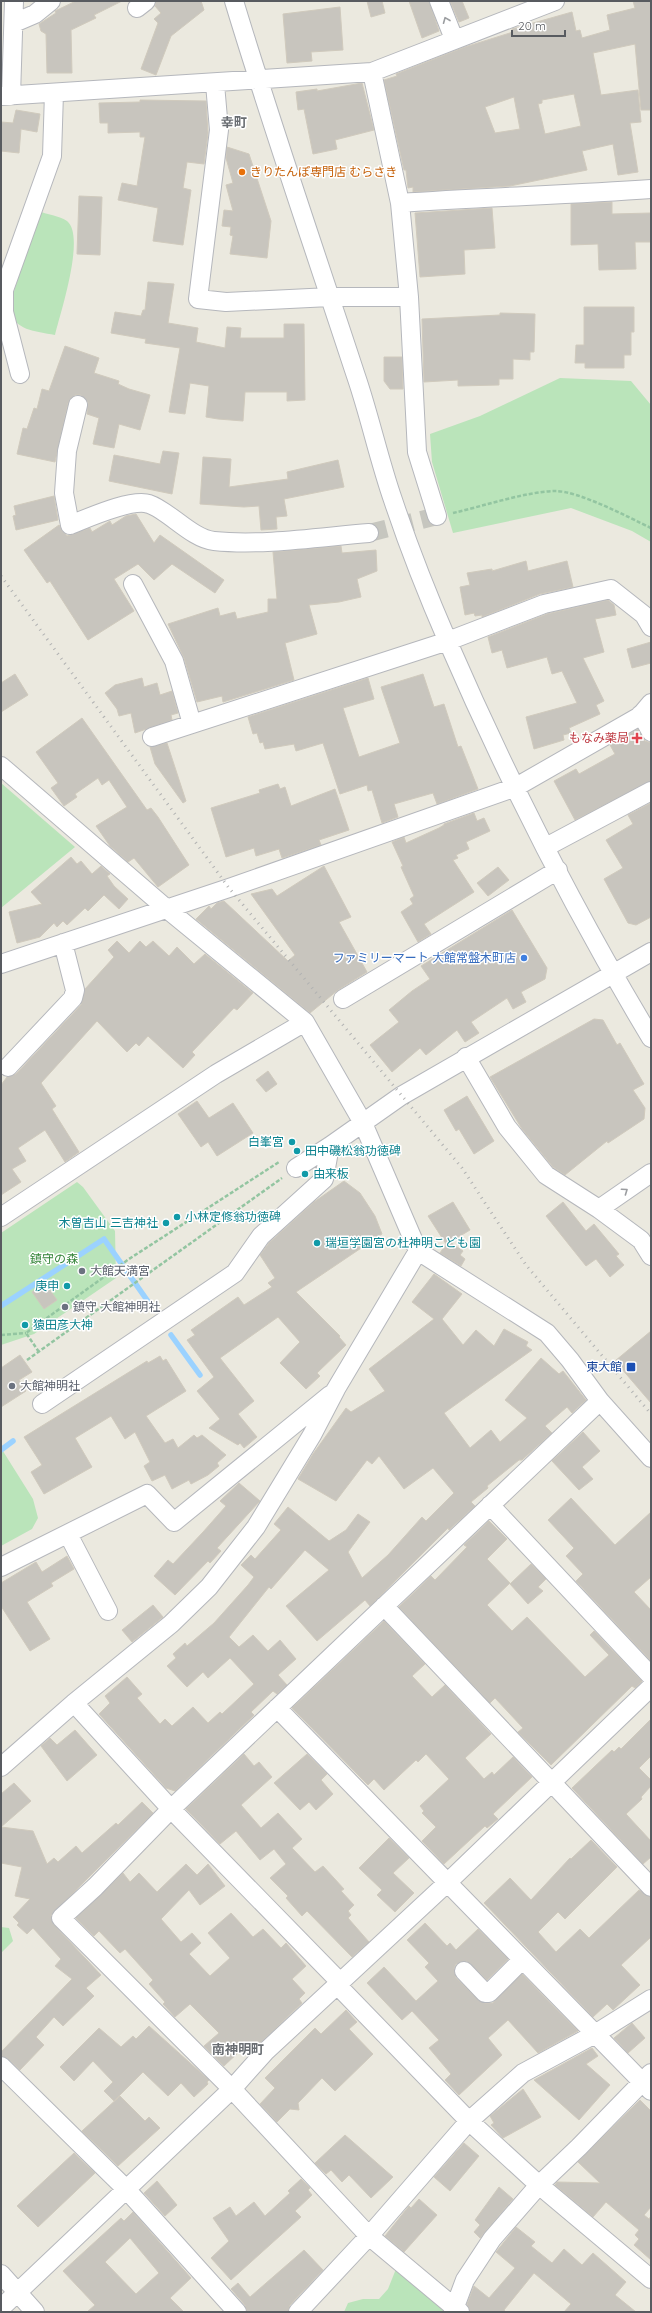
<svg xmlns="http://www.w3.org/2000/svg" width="652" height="2313" viewBox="0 0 652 2313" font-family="Quicksand,'Noto Sans JP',sans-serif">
	<rect width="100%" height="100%" fill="#ebe9df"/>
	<path fill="#bae4ba" d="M38,211C46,214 60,216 67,221C86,236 60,314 55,335C35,331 14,331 9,308Z
		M560,378L631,381L651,405V542L632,531L571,508L453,533L432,462L430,434L480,416Z
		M1,783L75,847L1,908Z
		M77,1182L83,1187L115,1231L116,1278L34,1334L1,1345V1233Z
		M1,1448L33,1499L38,1518L32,1529L1,1546Z
		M1,1927L9,1928L13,1941L1,1953Z
		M396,2269L447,2312H344L348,2303L363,2299H379L388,2289Z"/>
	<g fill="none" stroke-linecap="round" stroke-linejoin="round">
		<path stroke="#9bd2ff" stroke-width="5.5" d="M1,1306L104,1239L154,1310
			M171,1335L200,1375
			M1,1450L13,1441"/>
	</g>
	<path fill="#c8c5be" stroke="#d0cabd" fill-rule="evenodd" d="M76,1H122L94,15L96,18L71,30L72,73H47L46,34L41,31L39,24L56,13L55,11Z
		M156,1H201L204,10L171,36L156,75L141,69L158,23L154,19L161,13L155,6Z
		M367,1H382L385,13L371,17Z
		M409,1H429L439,31L422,38Z
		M450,1H462L469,18L459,22Z
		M633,1H651V110H641L635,44L593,53L601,95L638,90L641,122L630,123L638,172L618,175L613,144L582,151L587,170L510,186L413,192V187L408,188L406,170H404L384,80L397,76L396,74L465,47L513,32L512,29L572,12L576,31L580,30L582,38L610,30L607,15L635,8ZM574,94L581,126L545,134L538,104L542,103V100ZM514,97L520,129L495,133L485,107Z
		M340,7L343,50L311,52L312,61L287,63L283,14Z
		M362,83L374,130L335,140L337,149L313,154L304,109L298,110L296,92L317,89V91Z
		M140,100L206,101L208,133L204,164L187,162L183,188L191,190L183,245L153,241L158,208L118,200L122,183L137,186L145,137H140V132L108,133V123H100L99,103L140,102Z
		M16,110L40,114L37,132L21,129L19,153L1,151V122L13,123Z
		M227,147L249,154L271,221L267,258L230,254L233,236L230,235L231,227L222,226L224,210L233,211L226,185L233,183L226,158Z
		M79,196L102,197L100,255L77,254Z
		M612,202V214L651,213V242H635L636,269L599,270L598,244L571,245V204Z
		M492,208L495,248L464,250L465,274L420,277L415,213Z
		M148,282L174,284L168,323L198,328L196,342L225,348L227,327L241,328L240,338H284V324H304L305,400L287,401V392H245L243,421L218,419L206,417L209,386L190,383L185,414L169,412L180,348L145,343L146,339L111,333L115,312L141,316L143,310H145Z
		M584,307H634V332H631V355H624V368H585V363H575L576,345H584Z
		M500,313L535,314L534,352H530V360L513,359V379H499V385L458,386V380L424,382L422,319L500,315Z
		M65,346L99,358L94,373L119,381L118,384L129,389L150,395L140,430L119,424L114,448L93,444L99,418L87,414L88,402L81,395H75L68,403L55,462L17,454L23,428L27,429L34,408L37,409L42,389L49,391Z
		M384,357H402L403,389H390L384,381Z
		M163,451L179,453L172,494L109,481L114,455L160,464Z
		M203,457L231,459L229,487L288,479L287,472L338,460L344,487L284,499L287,516L276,517L277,529L261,530L259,506L244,507L200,504Z
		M54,496L58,520L16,530L13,516L16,515L14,506Z
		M136,514L154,543L160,535L224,580L215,593L172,564L154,580L138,564L114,579L134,611L88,640L50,581L47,583L24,550L59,525L67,536L90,528L92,532L110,521L112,525L126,516Z
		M341,546L342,553L376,550L377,571L357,579L361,597L339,602L309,605L317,634L285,643L294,680L223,702L222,696L197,702L184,658L168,624L218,608L220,616L235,612L237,619L268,612V599H277L273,552Z
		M526,561L528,571L567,561L573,587L540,594L482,617V615L475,616L474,613L465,615L460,587L470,585L467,573L492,569V571Z
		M608,600L614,605L616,615L595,619L604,652L583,658L604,701L596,705L600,714L569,728L571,733L563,735L564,740L534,749L526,717L577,703L562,671L552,674L547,657L507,668L502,650L492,653L488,637L547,614Z
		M651,642V663L632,668L627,649Z
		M15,674L28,695L1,712V683Z
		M423,674L434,707L444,704L458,747L461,746L478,789L437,804L433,793L394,804L398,817L382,823L372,790L368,791L367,785L340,794L323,743L296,751L294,744L265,749L263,742L260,743L257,733L253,734L248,717L368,678L374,699L343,708L359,757L400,743L381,687Z
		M142,678L144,687L157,683L160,695L172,691L178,713L171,715L172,720L135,733L131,713L119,716L117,709L105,693L115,685Z
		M82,718L147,810L151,808L158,817L189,865L158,887L134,858L128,862L110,846L96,826L127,807L109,780L102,785L98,778L75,794L77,797L64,806L51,788L58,783L36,752Z
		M638,729L645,741L651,743V781L575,820L554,781L576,769L579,774L615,754L610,745Z
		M167,743L186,801L183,803L155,764L150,747Z
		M278,784L280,789L285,787L291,806L335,789L349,830L319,840L321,845L282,858L279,849L256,856L254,848L226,857L211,808L260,793L259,790Z
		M651,803V917L636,925L628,923L604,879L623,868L606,840L633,824L628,815Z
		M474,813L477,821L484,818L490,831L466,842L469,849L456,855L458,858L453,860L474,892L424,924L431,934L418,942L401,912L413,904L410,899L414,896L401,867L403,866L392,842L404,837L406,843L439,828L444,825V824Z
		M71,857L77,864L81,861L92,874L101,866L110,874L107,876L114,886L128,899L119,909L104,895L88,911L85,908L67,925L63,921L57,927L54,923L40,937L17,943L9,912L42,904L31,892Z
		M324,866L351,917L339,922L367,972L338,990L310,1013L196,919L209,906L211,909L217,903L224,901L288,961L295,955L251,894L272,889L277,896Z
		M498,867L509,880L488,896L477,883Z
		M512,910L547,968L545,979L521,992L526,1002L513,1009L507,998L471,1022L479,1033L465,1042L457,1030L426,1055L420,1048L392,1072L370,1045L399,1022L389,1010L412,991L430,979L421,966Z
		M117,941L129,953L140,941L146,947L153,941L169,956L177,947L194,964L205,954L253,993L237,1010L234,1008L192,1052L195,1055L183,1068L148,1036L139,1046L136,1043L127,1052L97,1021L41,1083L56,1106L52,1109L79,1152L65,1162L45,1130L18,1148L26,1161L12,1169L21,1182L1,1195V1085L7,1077L16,1074L81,1005L85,989L114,957L108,950Z
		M594,1019L603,1020L617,1045L620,1043L644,1084L633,1090L645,1108L644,1119L608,1143L607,1141L565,1175L553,1167L522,1129L490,1077Z
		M268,1071L277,1084L266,1092L256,1080Z
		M467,1096L494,1141L474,1154L459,1129L456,1131L444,1110Z
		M197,1101L209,1118L233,1103L253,1133L217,1156L208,1142L201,1147L178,1114Z
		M344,1181L360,1193L375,1216L382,1234L296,1292L340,1336L339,1337L346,1345L317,1373L320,1376L306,1389L280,1363L300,1342L278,1317L220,1358L254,1401L238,1414L257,1437L244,1448L240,1443L238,1445L209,1428L220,1419L197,1391L214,1377L187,1340L195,1335L191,1330L238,1297L244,1305L272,1287L268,1283L275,1278L260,1255L269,1243L314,1202Z
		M453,1202L470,1230L450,1242L463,1251L460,1255L465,1259L461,1266L440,1253L446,1244L428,1216Z
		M563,1202L586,1231L594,1224L619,1254L616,1256L624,1265L610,1277L596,1259L586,1266L546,1216Z
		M434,1274L462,1294L442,1319L463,1345L476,1330L494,1346L504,1329L528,1342L526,1346L532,1350L444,1413L470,1448L491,1430L500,1442L527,1418L505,1400L541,1358L559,1374L563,1371L586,1400L572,1413L567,1407L545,1426L552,1433L522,1460H519L487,1486L488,1488L471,1502L475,1506L449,1530L448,1528L370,1606L365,1600L317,1641L286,1606L329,1570L305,1550L271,1589L269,1587L229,1637L239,1647L253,1635L268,1651L280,1640L296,1659L278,1675L287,1685L277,1694L273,1691L251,1712L254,1715L175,1791L166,1788L99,1714L110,1703L105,1696L127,1677L142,1694L137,1698L160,1724L165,1719L172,1726L193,1707L208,1723L220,1712L222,1714L254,1684L230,1658L208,1678L203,1672L187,1687L167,1666L176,1658L173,1654L185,1643L187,1646L214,1623L248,1585L254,1577L241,1565L251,1555L255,1559L281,1530L274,1524L288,1507L329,1541L346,1530L358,1514L370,1522L348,1552L362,1578L388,1555L422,1517L426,1521L454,1493L433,1468L404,1489L379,1456L372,1464L367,1460L336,1501L298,1479L313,1454L346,1408L351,1412L385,1391L369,1369L434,1319L412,1302Z
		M45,1283L57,1300L44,1309L32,1292Z
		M651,1331V1403L615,1361Z
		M20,1355L32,1372L19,1380L26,1391L1,1407V1368Z
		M160,1356L163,1361L166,1359L186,1391L146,1416L165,1443L173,1439L178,1448L194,1435L197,1438L202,1435L226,1455L217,1463L219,1466L208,1475L191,1484L189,1480L172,1489L165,1475L152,1481L144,1466L150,1462L135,1432L125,1439L111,1416L75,1438L92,1467L44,1494L31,1472L42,1465L24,1437L147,1361L148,1363Z
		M583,1432L600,1451L582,1467L593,1479L579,1490L552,1461Z
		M239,1483L260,1501L217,1548L221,1551L210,1563L208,1561L175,1595L154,1576L168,1560L173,1564L203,1532L226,1506L220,1501Z
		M571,1498L615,1545L651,1512V1577L634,1592L651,1610V1661L576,1581L583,1574L566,1556L574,1548L548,1520Z
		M489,1521L507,1539L487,1559L510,1583L487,1605L512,1631L527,1617L585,1677L609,1655L590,1635L594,1631L642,1681L635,1688L632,1686L551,1765L518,1732L523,1728L495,1698L490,1703L399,1607L431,1576L435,1580L467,1547L464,1545Z
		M67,1556L74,1569L51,1583L53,1586L27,1602L50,1639L30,1651L1,1606V1583L36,1562L42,1572Z
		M531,1564L546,1579L538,1587L543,1591L528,1604L510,1584Z
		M153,1605L163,1617L132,1642L122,1630Z
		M384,1621L425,1664L412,1676L432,1697L445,1685L491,1734L465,1758L484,1779L492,1772L494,1775L513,1757L532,1777L493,1814L498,1819L487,1828L485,1826L444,1864L422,1841L436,1827L422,1813L424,1811L420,1806L449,1779L426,1754L418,1762L416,1760L384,1790L374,1779L368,1785L292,1708Z
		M651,1719V1756L639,1768L651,1780V1786L641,1797L642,1799L626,1814L651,1841V1857L643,1864L572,1788L612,1750L614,1752L619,1747L621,1749Z
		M75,1730L97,1755L67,1781L41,1746L50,1738L57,1745Z
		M244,1754L254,1766L259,1762L272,1777L241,1805L261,1828L278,1813L302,1839L292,1848L315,1872L323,1866L344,1889L341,1891L354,1905L348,1911L351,1915L348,1918L369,1942L352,1957L307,1911L302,1916L286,1898L288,1896L270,1878L286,1864L274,1849L260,1860L236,1831L220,1844L186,1809Z
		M307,1754L327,1774L321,1780L333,1794L316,1810L309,1802L300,1810L274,1783Z
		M14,1783L31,1801L1,1827V1794Z
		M142,1802L153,1813L51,1915L54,1925L101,1975L86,1988L94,1996L63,2026L54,2017L36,2037L44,2045L20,2070L8,2059L2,2056L1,2052L72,1979L55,1966L61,1959L33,1928L27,1934L17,1925L19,1923L13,1917L30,1899L15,1896L22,1867L1,1863V1827L33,1831L47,1864L54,1858L58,1862L76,1846L82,1853L116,1823L118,1825Z
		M389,1838L409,1858L393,1873L414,1893L395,1912L377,1895L382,1890L359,1868Z
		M591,1840L617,1867L565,1919L558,1912L538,1932L556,1952L580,1929L589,1938L639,1890L651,1897V1937L621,1965L640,1985L613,2010L607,2004L593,2017L484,1903L510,1878L531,1900L570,1858L571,1859Z
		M186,1864L197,1875L208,1864L225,1886L200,1905L189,1890L161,1919L181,1942L192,1933L201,1943L189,1954L210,1976L230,1958L208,1933L231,1913L253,1937L263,1929L281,1948L286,1943L306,1966L292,1979L305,1993L299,1999L302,2003L249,2054L243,2048L224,2066L204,2046L219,2033L190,2004L175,2017L163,2004L165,2002L149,1984L153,1980L125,1949L120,1953L99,1931L94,1936L76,1918L123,1873L130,1882L139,1873L157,1892Z
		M425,1923L447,1946L450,1943L456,1950L478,1929L508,1959L487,1980L467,1961L456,1964L454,1968L456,1978L478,2000L485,2003H493L522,1974L578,2031L538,2053L508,2020L488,2038L502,2055L459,2095L445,2080L451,2074L429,2048L439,2040L412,2011L402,2020L367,1983L384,1967L416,2001L438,1981L425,1967L429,1963L407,1940Z
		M346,2010L357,2022L349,2029L373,2054L335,2091L322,2078L298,2103L299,2110L290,2109L277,2122L260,2104L275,2088L265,2078L315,2028L321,2034Z
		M632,2023L645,2038L628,2053L614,2038Z
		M149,2026L209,2080L207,2082L208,2084L194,2097L181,2083L168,2096L143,2072L114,2101L104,2091L113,2082L93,2061L74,2081L60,2067L99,2028L121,2047L133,2036L136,2039Z
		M592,2048L598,2056L586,2064L610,2085L579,2120L534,2080Z
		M523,2089L541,2117L503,2138L491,2125L494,2123L490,2116Z
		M120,2096L145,2121L149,2117L160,2128L118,2166L82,2131Z
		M640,2100L651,2111V2207L644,2215L649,2219L651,2216V2260L634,2245L639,2239L635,2235L639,2230L606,2202L593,2217L555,2185L557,2182L600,2183L578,2162Z
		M345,2135L393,2177L371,2198L349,2175L342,2182L331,2170L326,2174L315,2163Z
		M464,2143L479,2156L450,2191L434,2177Z
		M74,2153L95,2173L38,2227L17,2206Z
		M301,2179L310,2188L308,2190L312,2195L295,2211L301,2217L231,2280L211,2258L229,2241L213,2218L230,2207L236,2216L254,2202L265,2216L290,2193L288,2191Z
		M157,2181L177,2205L165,2216L144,2193Z
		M499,2187L513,2199L480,2238L474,2232L480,2225L475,2220Z
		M419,2199L437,2215L404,2252L385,2236L409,2206L411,2208Z
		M133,2212L191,2278L170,2298L184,2312H87L95,2305L63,2271L121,2218L124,2221ZM130,2238L159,2273L136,2294L105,2262Z
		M516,2227L535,2242L531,2246L552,2263L564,2249L582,2265L593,2253L626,2282L615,2295L636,2312H564L571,2304L534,2273L504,2310L506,2312H470L467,2304L474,2286L489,2298L515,2268L496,2252Z
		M304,2250L323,2270L290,2305L288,2312H247L245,2305L231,2289L238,2283L250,2297Z"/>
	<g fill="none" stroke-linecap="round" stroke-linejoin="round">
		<path stroke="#c6c6bf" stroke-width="18" stroke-dasharray="18 9" stroke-linecap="butt" d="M369,533L437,516"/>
		<defs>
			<path id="minor" d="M234,1C272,127 315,251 356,376C370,417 379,460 393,500C409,548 428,596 448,642C507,778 575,912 651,1038
				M439,1L454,39
				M137,8L146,1
				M14,23L35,14L51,1
				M372,72L400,203L409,297L417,452L437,516
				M215,84L219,130L198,299L226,302L330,297H409
				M1,96L372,72L555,1
				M11,96L14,1
				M400,203C483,197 567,195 651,189
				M20,374L4,312V290L52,156L54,93
				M78,405L67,451L64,493L70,525C88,518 132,498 149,504C168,510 192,539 214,541C262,546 320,537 369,533
				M133,584L174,661L192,724
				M641,714L651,732
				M152,737L448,641L544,604L611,589L644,615L651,627
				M1,766L167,909L305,1022L363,1123L418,1251L547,1333L570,1360L600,1401L651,1458
				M546,847L651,791
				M1,964L229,888L516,787L640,716L651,703
				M343,999L558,870
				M466,1057L507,1127L546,1175L599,1209L641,1240L651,1256
				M8,1067L73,998L75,990L63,943
				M296,1168L330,1146L401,1096L651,952
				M599,1209L651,1173
				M1,1217L216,1074L305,1022
				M42,1404L235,1273L261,1236L324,1179L330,1146
				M490,1505L651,1676
				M68,1534L108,1611
				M1,1567L147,1494L174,1522L330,1395
				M384,1606L651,1887
				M74,1703L171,1809L340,1982V1988L469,2121L539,2185L651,2279
				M277,1708L651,2091
				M1,1767L74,1703L171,1624L209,1587L256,1527L312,1435L336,1389L418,1251
				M464,1971L485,1993H489L522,1960
				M1,2066L126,2189L237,2312
				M1,2274L35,2312
				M1,2308L232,2089L265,2052L447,1883L651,1687
				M298,2312L369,2236L469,2121L523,2073L595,2034L651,1999
				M453,2312L465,2280L492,2239L539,2185L579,2147L651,2073
				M460,2312L369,2236L232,2089L61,1918L95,1887L171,1809L600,1401"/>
		</defs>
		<use href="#minor" stroke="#b5b7bc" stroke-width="20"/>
		<path stroke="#93c5a1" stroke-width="2.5" stroke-dasharray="4 2" stroke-linecap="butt" d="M453,513C484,506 524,492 555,491C579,491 628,517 651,528
			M1,1335L26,1333
			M39,1352L26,1333L129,1259L279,1162
			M27,1360L282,1178"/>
		<use href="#minor" stroke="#fff" stroke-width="18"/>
		<path stroke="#b1b2b2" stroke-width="3" stroke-dasharray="1 5" stroke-linecap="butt" d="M1,576L229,888L462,1168L526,1265L651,1414"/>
	</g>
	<defs><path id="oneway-chevron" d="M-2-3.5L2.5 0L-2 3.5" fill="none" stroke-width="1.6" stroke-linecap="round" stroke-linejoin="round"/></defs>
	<g stroke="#9b9da0">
		<use href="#oneway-chevron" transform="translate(446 20) rotate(-112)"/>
		<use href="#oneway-chevron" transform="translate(625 1191) rotate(-35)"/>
	</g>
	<circle fill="#e8710a" stroke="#fff" stroke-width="1.5" cx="242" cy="172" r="4"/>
	<path fill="#e0444e" stroke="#fff" stroke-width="1.5" d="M635 732h4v4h4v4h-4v4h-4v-4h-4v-4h4z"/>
	<circle fill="#3f7fe0" stroke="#fff" stroke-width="1.5" cx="524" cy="958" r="4"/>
	<g fill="#0f9aa8" stroke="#fff" stroke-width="1.5">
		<circle cx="292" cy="1142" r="4"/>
		<circle cx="297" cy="1151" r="4"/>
		<circle cx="305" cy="1174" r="4"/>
		<circle cx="177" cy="1217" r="4"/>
		<circle cx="166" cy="1223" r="4"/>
		<circle cx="317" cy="1243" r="4"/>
		<circle cx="67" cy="1286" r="4"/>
		<circle cx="25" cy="1325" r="4"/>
	</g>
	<g fill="#6b7280" stroke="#fff" stroke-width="1.5">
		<circle cx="82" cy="1271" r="4"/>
		<circle cx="65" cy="1307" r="4"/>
		<circle cx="12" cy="1386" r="4"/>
	</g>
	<rect fill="#1a4fb4" stroke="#fff" stroke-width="1.5" x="626" y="1362" width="10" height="10" rx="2"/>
	<g text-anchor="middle" stroke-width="3" stroke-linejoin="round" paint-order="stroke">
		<g font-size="12" fill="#c56008" stroke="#fff" text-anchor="start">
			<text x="250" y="176">きりたんぽ専門店 むらさき</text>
		</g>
		<g font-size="12" fill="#be3a42" stroke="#fff" text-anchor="end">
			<text x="629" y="742">もなみ薬局</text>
		</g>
		<g font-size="12" fill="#366cbe" stroke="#fff" text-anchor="end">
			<text x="516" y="962">ファミリーマート 大館常盤木町店</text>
		</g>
		<g font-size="12" fill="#0d838f" stroke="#fff" text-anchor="start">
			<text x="284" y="1146" text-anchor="end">白峯宮</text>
			<text x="305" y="1155">田中磯松翁功徳碑</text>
			<text x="313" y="1178">由来板</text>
			<text x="185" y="1221">小林定修翁功徳碑</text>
			<text x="158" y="1227" text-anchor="end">木曽吉山 三吉神社</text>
			<text x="325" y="1247">瑞垣学園宮の杜神明こども園</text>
			<text x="59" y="1290" text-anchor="end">庚申</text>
			<text x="33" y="1329">猿田彦大神</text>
		</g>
		<g font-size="12" fill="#338438" stroke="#fff">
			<text x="54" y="1263">鎮守の森</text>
		</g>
		<g font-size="12" fill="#5b616d" stroke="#fff" text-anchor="start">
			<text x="90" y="1275">大館天満宮</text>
			<text x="73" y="1311">鎮守 大館神明社</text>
			<text x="20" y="1390">大館神明社</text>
		</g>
		<g font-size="12" fill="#164399" stroke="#fff" text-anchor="end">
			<text x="622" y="1371">東大館</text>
		</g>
		<g font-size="13" font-weight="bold" fill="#696d72" stroke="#fff">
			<text x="234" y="127">幸町</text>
			<text x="238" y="2054">南神明町</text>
		</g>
	</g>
	<rect width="652" height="2313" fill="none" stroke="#585b60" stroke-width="4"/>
	<path d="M512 30v6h53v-6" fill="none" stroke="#585b60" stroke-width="2"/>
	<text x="518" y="30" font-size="12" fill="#585b60" stroke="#ffffff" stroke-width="3" paint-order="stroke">20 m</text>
</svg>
